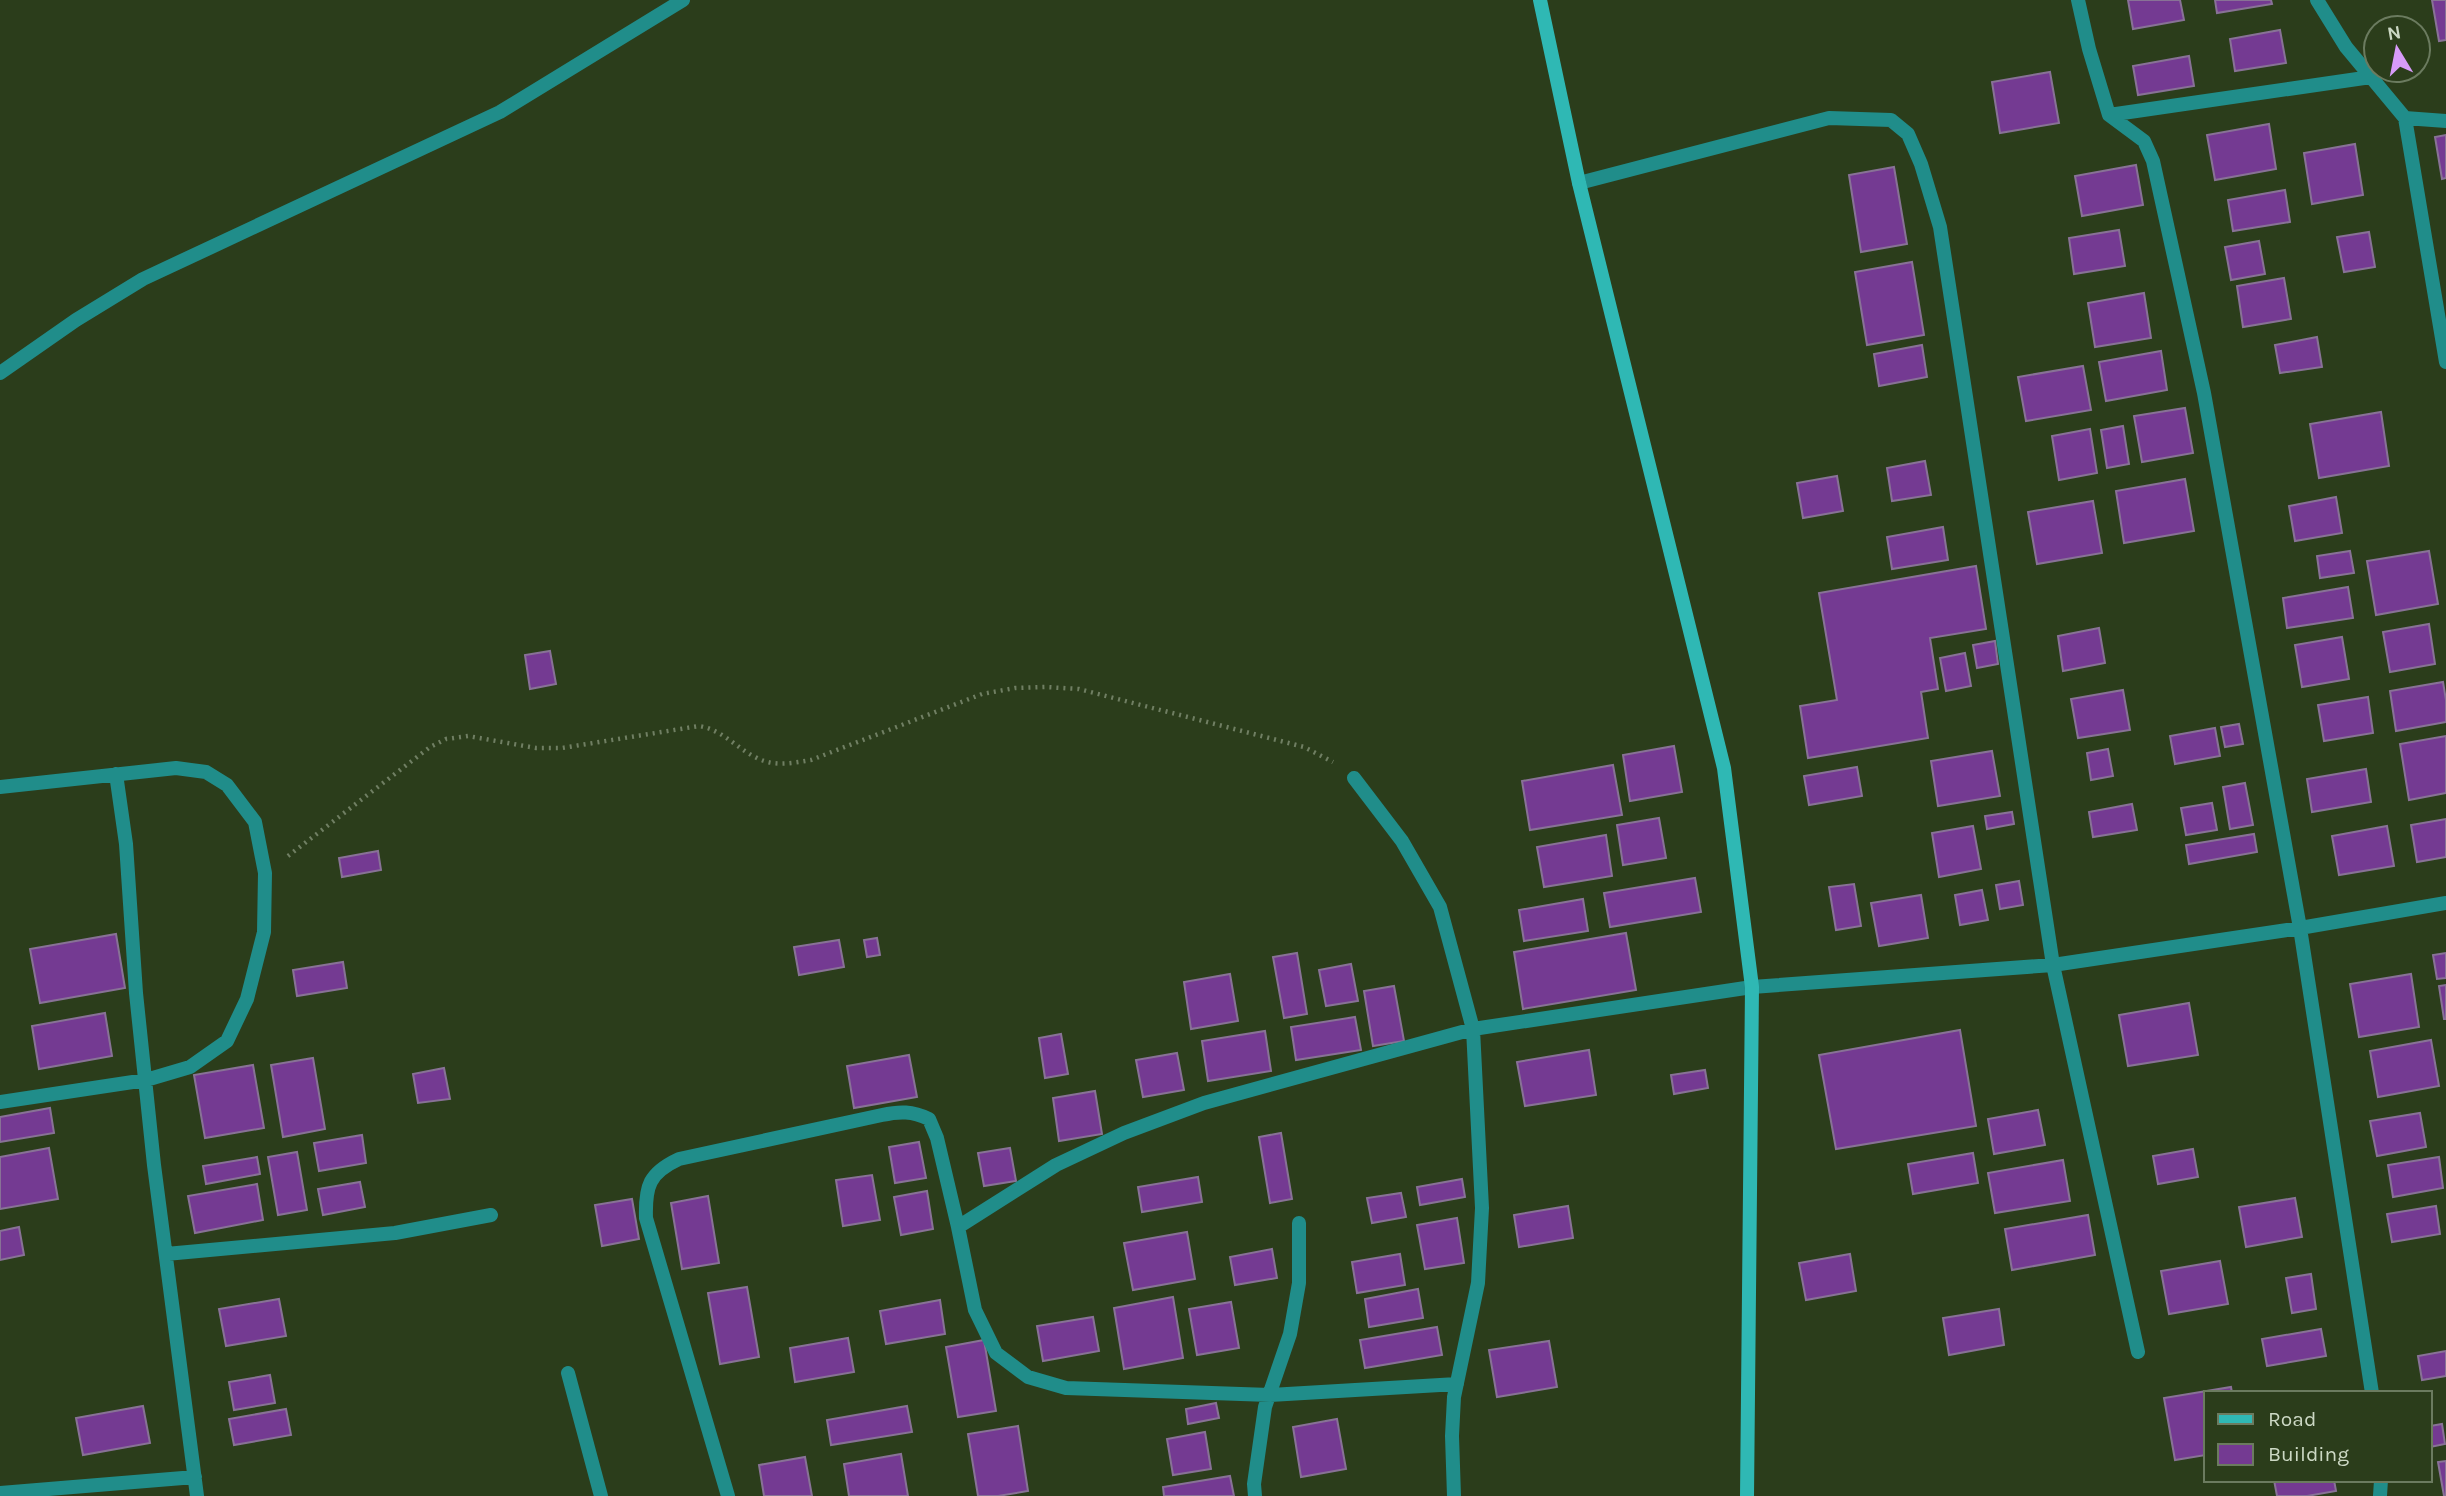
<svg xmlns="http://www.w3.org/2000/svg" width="2446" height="1496" viewBox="0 0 2446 1496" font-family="Karla,sans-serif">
	<rect width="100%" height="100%" fill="#2b3d1b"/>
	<path fill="#743a92" stroke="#887296" stroke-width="2" d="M2128,0H2180L2184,20L2133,29Z
		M2215,0H2271L2272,4L2217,13Z
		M2432,0H2446V40L2439,41Z
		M2280,30L2286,63L2235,71L2230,39Z
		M2189,56L2194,86L2138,95L2133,66Z
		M2050,72L2059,123L2000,133L1992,82Z
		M2269,124L2276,169L2215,180L2207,135Z
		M2446,135V178L2442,179L2435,137Z
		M2355,144L2363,195L2312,204L2304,153Z
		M2136,165L2143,205L2082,216L2075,176Z
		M1894,167L1907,244L1861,252L1849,175Z
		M2285,190L2290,222L2233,231L2228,200Z
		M2119,230L2125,266L2074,274L2069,238Z
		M2369,232L2375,267L2344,272L2337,237Z
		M2259,241L2265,274L2231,280L2225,247Z
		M1912,262L1924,335L1867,345L1855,272Z
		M2284,278L2291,319L2243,327L2237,286Z
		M2144,293L2151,338L2095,347L2088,303Z
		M2317,337L2322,367L2280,373L2275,345Z
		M1922,345L1927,377L1879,386L1874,354Z
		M2161,351L2167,390L2106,401L2099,362Z
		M2083,366L2091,410L2026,421L2018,377Z
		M2185,408L2193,453L2142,462L2134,416Z
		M2381,412L2389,466L2319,478L2310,424Z
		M2123,426L2129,464L2107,468L2101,430Z
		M2090,429L2097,473L2059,480L2052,436Z
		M1925,461L1931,495L1892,501L1887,468Z
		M1837,476L1843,511L1803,518L1797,483Z
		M2185,479L2194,531L2124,543L2116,491Z
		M2336,497L2342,533L2295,541L2289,506Z
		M2093,501L2102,553L2037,564L2028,512Z
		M1943,527L1948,560L1892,569L1887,537Z
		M2350,551L2354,573L2320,578L2317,556Z
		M2429,551L2438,604L2376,615L2367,561Z
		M1976,566L1986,629L1930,638L1938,689L1921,692L1928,738L1808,758L1800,706L1837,700L1819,593Z
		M2348,587L2353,618L2287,628L2283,598Z
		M2429,624L2435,664L2390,672L2383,632Z
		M2099,628L2105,663L2063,671L2058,636Z
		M2342,637L2349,679L2302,687L2295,645Z
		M1995,641L1998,664L1977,668L1973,645Z
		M550,651L556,684L530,689L525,655Z
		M1965,653L1971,686L1946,691L1940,658Z
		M2443,682L2446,700V722L2396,731L2390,691Z
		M2123,690L2130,730L2078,738L2071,699Z
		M2368,697L2373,733L2324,741L2318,705Z
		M2239,724L2243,744L2225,747L2221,727Z
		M2215,728L2220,756L2175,764L2170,736Z
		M2446,736V793L2409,800L2400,744Z
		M1674,746L1682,792L1630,801L1623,755Z
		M2108,749L2113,776L2091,780L2087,753Z
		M1992,751L2000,796L1938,806L1931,761Z
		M1613,765L1622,815L1530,830L1522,781Z
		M1857,767L1862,796L1809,805L1804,776Z
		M2366,769L2371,802L2312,812L2307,779Z
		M2245,783L2253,825L2230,829L2223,787Z
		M2212,803L2217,830L2186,835L2181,808Z
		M2132,804L2137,830L2093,837L2089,812Z
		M2012,812L2014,824L1987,829L1985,816Z
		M1659,818L1666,858L1623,865L1617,825Z
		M2446,819V857L2417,862L2411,825Z
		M1973,826L1981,869L1939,877L1932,833Z
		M2387,826L2394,866L2339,875L2332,836Z
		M2254,834L2257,852L2189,864L2186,845Z
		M1606,835L1612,876L1544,887L1537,847Z
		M378,851L381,870L342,877L339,858Z
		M1695,878L1701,912L1610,927L1604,893Z
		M2019,881L2023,905L2000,909L1996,885Z
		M1854,884L1861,926L1836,930L1829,887Z
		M1982,890L1988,920L1960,925L1955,895Z
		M1921,895L1928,938L1879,946L1871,903Z
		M1583,899L1588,931L1524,941L1519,910Z
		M1626,933L1636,990L1523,1009L1514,952Z
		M116,934L125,988L40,1003L30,949Z
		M877,938L880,955L867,957L864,940Z
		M839,940L844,967L799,975L794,947Z
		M1297,953L1307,1014L1284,1018L1273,957Z
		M2446,953V978L2437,979L2433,955Z
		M343,962L347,988L297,996L293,970Z
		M1351,964L1358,1001L1326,1006L1319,970Z
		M1230,974L1238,1021L1191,1029L1184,982Z
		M2411,974L2419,1027L2359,1037L2350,984Z
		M2446,985V1019H2444L2439,986Z
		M1394,986L1404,1041L1373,1046L1364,991Z
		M2189,1003L2198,1055L2128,1066L2119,1015Z
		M105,1013L112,1056L39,1069L32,1026Z
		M1355,1017L1361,1050L1296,1060L1291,1027Z
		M1960,1030L1976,1126L1836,1149L1819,1055Z
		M1265,1031L1271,1071L1208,1081L1202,1041Z
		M1061,1034L1068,1074L1045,1078L1039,1038Z
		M2431,1040L2439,1086L2378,1097L2370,1051Z
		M1589,1050L1596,1095L1525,1106L1517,1062Z
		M1177,1053L1184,1090L1143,1097L1136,1060Z
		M909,1055L917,1097L854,1108L847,1066Z
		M313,1058L325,1129L283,1137L271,1065Z
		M253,1065L264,1128L205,1138L194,1075Z
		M444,1068L450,1099L418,1103L413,1074Z
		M1705,1070L1708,1088L1674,1094L1671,1075Z
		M1095,1091L1102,1134L1059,1141L1053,1098Z
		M50,1108L54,1133L0,1142V1117Z
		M2038,1110L2045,1145L1994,1154L1988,1119Z
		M2420,1113L2426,1147L2377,1156L2370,1121Z
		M1281,1133L1292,1199L1270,1203L1259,1137Z
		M362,1135L366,1163L319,1171L314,1143Z
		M919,1142L926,1178L895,1183L889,1147Z
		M49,1148L58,1199L0,1209V1157Z
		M1010,1148L1016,1181L984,1186L978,1153Z
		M2193,1149L2198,1177L2158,1184L2153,1156Z
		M297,1152L307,1210L278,1215L268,1157Z
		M1973,1153L1978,1183L1913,1194L1908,1164Z
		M257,1157L260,1174L206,1184L203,1166Z
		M2439,1157L2443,1188L2393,1197L2388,1165Z
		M2063,1160L2070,1201L1995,1213L1988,1173Z
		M872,1175L880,1220L843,1226L836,1180Z
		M1198,1177L1202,1202L1142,1212L1138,1187Z
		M1462,1179L1465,1197L1420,1205L1417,1187Z
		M360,1182L365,1207L323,1215L318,1189Z
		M257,1184L263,1220L195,1233L188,1196Z
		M927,1191L933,1229L901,1235L894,1197Z
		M1401,1193L1406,1217L1372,1223L1367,1198Z
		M708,1196L719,1263L682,1269L671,1203Z
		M2295,1198L2302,1237L2246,1247L2239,1207Z
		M632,1199L639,1239L602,1246L595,1205Z
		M1568,1206L1573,1238L1519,1247L1514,1215Z
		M2436,1206L2440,1234L2392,1242L2387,1214Z
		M2088,1215L2095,1255L2012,1270L2005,1229Z
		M1457,1218L1464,1263L1425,1269L1417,1225Z
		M19,1227L24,1255L0,1260V1231Z
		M1187,1232L1195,1279L1133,1290L1124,1243Z
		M1272,1249L1277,1278L1235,1285L1230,1257Z
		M1400,1254L1405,1285L1357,1293L1352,1262Z
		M1850,1254L1856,1291L1806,1300L1799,1263Z
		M2220,1261L2228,1304L2169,1314L2161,1271Z
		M2311,1274L2316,1309L2292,1313L2286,1278Z
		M747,1287L759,1357L720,1364L708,1293Z
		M1418,1289L1423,1318L1369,1327L1365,1299Z
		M1173,1297L1183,1358L1124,1369L1114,1308Z
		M279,1299L286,1336L226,1346L219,1309Z
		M940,1300L945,1334L886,1344L880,1311Z
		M1231,1302L1239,1348L1197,1355L1189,1309Z
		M1999,1309L2004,1345L1949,1355L1943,1318Z
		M1093,1317L1099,1351L1043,1361L1037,1326Z
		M1437,1327L1442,1355L1365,1368L1360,1340Z
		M2321,1329L2326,1356L2267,1366L2262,1339Z
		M848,1338L854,1372L795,1382L790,1348Z
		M984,1340L996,1411L958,1417L946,1347Z
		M1549,1341L1557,1387L1497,1397L1489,1350Z
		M2446,1351V1376L2422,1380L2418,1356Z
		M270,1375L275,1403L234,1410L229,1382Z
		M2231,1387L2232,1393H2206V1455L2175,1460L2164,1398Z
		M1216,1403L1219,1418L1188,1424L1186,1409Z
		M143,1406L150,1443L83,1455L76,1418Z
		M907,1406L912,1432L831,1445L827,1420Z
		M286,1409L291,1435L234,1445L229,1419Z
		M1337,1419L1346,1469L1301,1477L1293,1427Z
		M2442,1424L2445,1444L2430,1447V1426Z
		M1018,1426L1028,1491L998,1496H978L968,1434Z
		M1205,1432L1211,1469L1173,1475L1167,1439Z
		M901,1454L908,1496H849L844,1464Z
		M805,1457L812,1496H764L759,1465Z
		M2446,1461V1496H2444L2438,1462Z
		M1230,1476L1234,1496H1164L1163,1487Z
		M2274,1480H2334L2336,1491L2307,1496H2277Z"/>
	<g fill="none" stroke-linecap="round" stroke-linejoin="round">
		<path stroke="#707f63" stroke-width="4.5" stroke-dasharray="2 5" stroke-linecap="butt" d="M288,856L430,747L446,739L468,736L536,748H562L699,726C723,730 736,748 757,758C774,767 793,763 811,760L982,694L1015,688L1046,687L1079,689L1304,747L1333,762"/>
		<path stroke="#208d8a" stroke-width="14" d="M2078,0L2089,49L2109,115L2144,141L2153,161L2204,393L2300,928L2372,1393
			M2317,0L2346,47L2405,118L2446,362
			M2109,115L2371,77
			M2405,118L2446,121
			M1579,183L1829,118L1891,120L1908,134L1921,164L1940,227L2053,965L2138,1352
			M0,373L76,320L143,279L500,112L683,0
			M116,774L126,844L136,993L154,1165L197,1496
			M1354,778L1402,841L1440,907L1473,1029L1482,1208L1478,1283L1454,1397L1452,1436L1454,1496
			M0,787L176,768L206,772L227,785L255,822L265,873L264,932L247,999L227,1041L190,1067L146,1080L0,1102
			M166,1254L395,1233L491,1215
			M568,1373L601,1496
			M1457,1384L1270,1395L1066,1388L1028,1377L996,1353L975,1310L958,1227L1056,1165L1124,1133L1204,1103L1473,1029L1752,987L2053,965L2300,928L2446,903
			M0,1493L195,1477
			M728,1496L646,1218C645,1186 649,1173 679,1159L882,1115C900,1111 912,1111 929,1119L937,1138L958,1227
			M1255,1496L1254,1484L1265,1407L1290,1334L1299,1283V1223
			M2380,1496L2381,1480"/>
		<path stroke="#2fb8b4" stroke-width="14" d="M1540,0L1579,183L1724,768L1752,987L1747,1496"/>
	</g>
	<rect x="2204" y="1391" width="228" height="91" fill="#2b3d1b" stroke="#6b7b5f" stroke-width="2"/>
	<rect x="2218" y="1414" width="35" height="10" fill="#2fb8b4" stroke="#6b7b5f" stroke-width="2"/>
	<text x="2268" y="1426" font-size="21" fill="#ccd8c4">Road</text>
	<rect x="2218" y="1444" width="35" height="21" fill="#743a92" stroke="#6b7b5f" stroke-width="2"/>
	<text x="2268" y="1461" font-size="21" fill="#ccd8c4">Building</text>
	<g transform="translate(2397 49) rotate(350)"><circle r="33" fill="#2b3d1b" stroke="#6b7b5f" stroke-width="2"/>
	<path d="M0-5L12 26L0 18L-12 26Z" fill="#d79bf9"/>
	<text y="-10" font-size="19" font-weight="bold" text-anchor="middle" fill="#ccd8c4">N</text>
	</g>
</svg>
